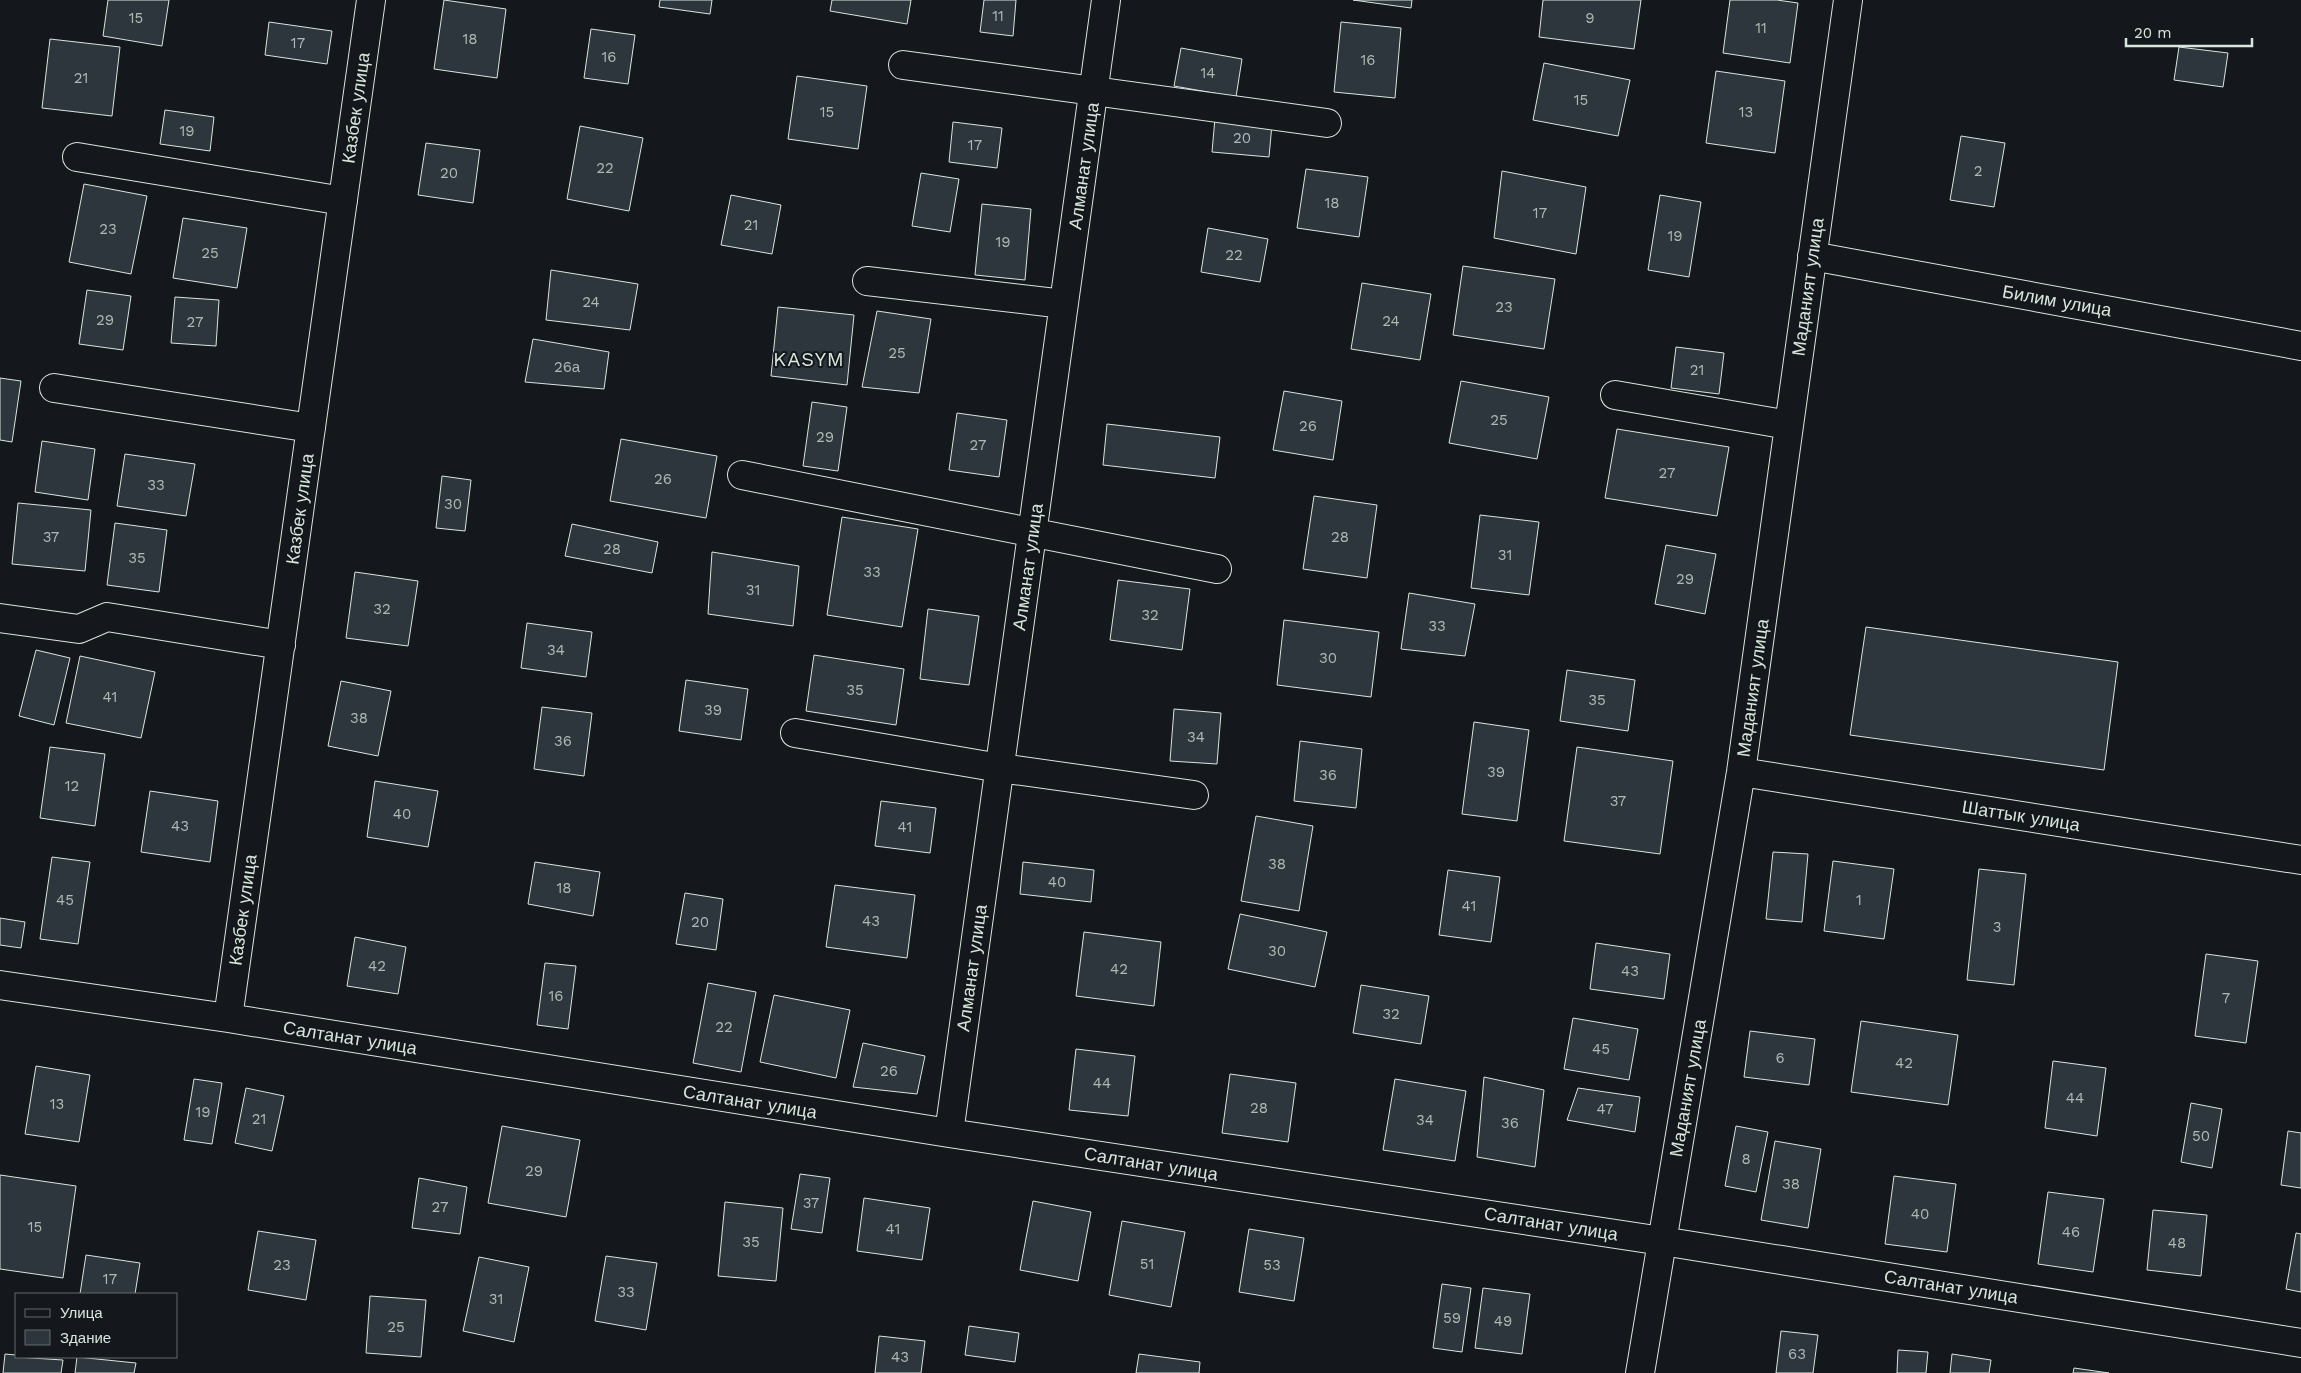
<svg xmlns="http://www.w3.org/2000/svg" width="2301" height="1373" viewBox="0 0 2301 1373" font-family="'Work Sans',sans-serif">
	<rect width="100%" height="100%" fill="#14181c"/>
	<path fill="#2c363c" stroke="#d8e6dc" d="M108,0H169L162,46L103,36Z
		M444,0L506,9L497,78L434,69Z
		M660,0H712L710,14L659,7Z
		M832,0H911L907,24L830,11Z
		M984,0H1016L1013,36L980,32Z
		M1353,0H1412L1411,8Z
		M1543,0H1641L1634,49L1539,37Z
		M1730,0H1777L1798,3L1790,63L1723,53Z
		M269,22L332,31L327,64L265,55Z
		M1341,22L1401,28L1395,98L1334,92Z
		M591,29L635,35L628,84L584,78Z
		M50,39L120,47L112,116L42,108Z
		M2179,47L2228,53L2223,87L2174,80Z
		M1181,48L1242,59L1236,97L1174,86Z
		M1544,63L1630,80L1618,136L1533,120Z
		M1716,71L1785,81L1775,153L1706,143Z
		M797,76L867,86L858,149L788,139Z
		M165,110L214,117L210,151L160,144Z
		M1215,118L1272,124L1269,157L1212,152Z
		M953,122L1002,128L997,168L949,162Z
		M580,126L643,138L629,211L567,199Z
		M1961,136L2005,143L1994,207L1950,200Z
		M426,143L480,150L473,203L418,195Z
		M1306,169L1368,177L1359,237L1297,228Z
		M1502,171L1586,187L1576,254L1494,238Z
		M921,173L959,179L950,232L912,226Z
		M84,184L147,196L131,274L69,262Z
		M731,195L781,205L772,254L721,245Z
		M1660,195L1701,202L1689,277L1648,270Z
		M982,204L1031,209L1025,280L975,275Z
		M183,218L247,228L237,288L173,278Z
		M1208,228L1268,239L1260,282L1201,272Z
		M1463,266L1555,279L1544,349L1453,335Z
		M551,270L638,284L630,330L546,320Z
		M1362,283L1431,294L1420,360L1351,349Z
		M87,290L131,296L123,350L79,344Z
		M175,297L219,300L216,346L171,343Z
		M778,307L854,315L847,385L771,376Z
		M877,311L931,319L919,393L862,387Z
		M533,339L609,352L604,389L525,382Z
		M1676,347L1724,353L1719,394L1671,388Z
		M0,378L21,381L12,442L0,440Z
		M1461,381L1549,397L1537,459L1449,443Z
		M1284,391L1342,401L1333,460L1273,450Z
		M812,402L847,407L838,471L803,466Z
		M957,413L1007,420L999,477L949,470Z
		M1107,424L1220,437L1215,478L1103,465Z
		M1617,429L1729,447L1717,516L1605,498Z
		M621,439L717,456L706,518L610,501Z
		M42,441L95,449L88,500L35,492Z
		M125,454L195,464L186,516L117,506Z
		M442,476L471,480L465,531L436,528Z
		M1314,496L1377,505L1367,578L1303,569Z
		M18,503L91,510L85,571L12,564Z
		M1480,515L1539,522L1529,595L1471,588Z
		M842,517L918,529L902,627L827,615Z
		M115,523L167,530L159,592L107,585Z
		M572,524L658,542L652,573L565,556Z
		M1666,545L1716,554L1705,614L1655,604Z
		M712,552L799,566L793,626L708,614Z
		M355,572L418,581L408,646L346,638Z
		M1118,580L1190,589L1182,650L1110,640Z
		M1409,593L1475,604L1465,656L1401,649Z
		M928,609L979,616L969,685L920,679Z
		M1284,620L1379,632L1371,697L1277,685Z
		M527,623L592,632L586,677L521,668Z
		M1866,627L2118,662L2104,770L1850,735Z
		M36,650L70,658L54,725L19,716Z
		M814,655L904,669L896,725L806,711Z
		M80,656L155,672L141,738L66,723Z
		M1567,670L1635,680L1628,731L1560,721Z
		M686,680L748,689L741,740L679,731Z
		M341,681L391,691L378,756L328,746Z
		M542,707L592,713L584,776L534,769Z
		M1174,709L1221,713L1217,764L1170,761Z
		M1474,722L1529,730L1517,821L1462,814Z
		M1300,741L1362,749L1356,808L1294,801Z
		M50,747L105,754L95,826L40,818Z
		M1577,747L1673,761L1660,854L1564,841Z
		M375,781L438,791L428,847L367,837Z
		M150,791L218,801L210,862L141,852Z
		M881,801L936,808L930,853L875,846Z
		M1256,816L1313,826L1299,911L1241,901Z
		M1773,852L1808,854L1802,922L1766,919Z
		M52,857L90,862L78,944L40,939Z
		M1833,861L1894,869L1884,939L1824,931Z
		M535,862L600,872L593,916L528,904Z
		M1023,862L1094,870L1091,902L1020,894Z
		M1979,869L2026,874L2014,985L1967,980Z
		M1448,870L1500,877L1491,942L1439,935Z
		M835,885L915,895L907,958L826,947Z
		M685,893L723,899L716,950L676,944Z
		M1240,914L1327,932L1315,987L1228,969Z
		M0,918L25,922L21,948L0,945Z
		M1084,932L1161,942L1154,1006L1076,996Z
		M355,937L406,947L398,994L347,986Z
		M1596,943L1670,954L1664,999L1590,989Z
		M2206,954L2258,961L2246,1043L2195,1036Z
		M545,963L576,966L568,1029L537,1025Z
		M708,983L756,992L741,1072L693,1063Z
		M1361,985L1429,996L1421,1044L1353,1033Z
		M774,995L850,1010L836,1078L760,1062Z
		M1573,1018L1638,1029L1629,1080L1564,1069Z
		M1861,1021L1958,1035L1948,1105L1851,1092Z
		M1750,1031L1815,1039L1809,1085L1744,1077Z
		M863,1043L925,1056L917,1094L853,1087Z
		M1076,1049L1135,1056L1128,1116L1069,1110Z
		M2053,1061L2106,1068L2097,1136L2045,1128Z
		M36,1066L90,1075L79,1142L25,1134Z
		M1230,1074L1296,1083L1288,1142L1222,1133Z
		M1484,1077L1544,1090L1535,1167L1477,1157Z
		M194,1079L222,1083L212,1144L184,1140Z
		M1395,1079L1466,1091L1455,1161L1383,1150Z
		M246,1088L284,1096L272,1151L235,1143Z
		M1578,1088L1640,1097L1635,1132L1567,1120Z
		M2191,1103L2222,1109L2212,1168L2181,1162Z
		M502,1126L580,1140L566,1217L488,1203Z
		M1736,1126L1768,1132L1756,1192L1725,1186Z
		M2288,1131L2301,1133V1188L2281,1185Z
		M1775,1141L1821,1149L1808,1228L1761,1220Z
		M800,1174L830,1178L822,1233L791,1229Z
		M0,1175L76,1186L63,1278L0,1269Z
		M1894,1176L1956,1184L1947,1252L1885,1244Z
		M419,1178L467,1187L460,1234L412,1228Z
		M2048,1192L2104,1199L2093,1272L2038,1264Z
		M864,1198L930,1208L922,1260L857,1251Z
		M1033,1201L1091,1212L1078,1281L1020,1270Z
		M725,1202L783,1208L776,1281L718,1276Z
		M2153,1210L2207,1215L2201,1276L2147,1270Z
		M1122,1221L1185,1232L1171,1307L1109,1295Z
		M1249,1229L1304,1238L1294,1301L1239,1292Z
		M258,1231L316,1240L306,1300L248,1290Z
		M2296,1233L2301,1234V1292L2286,1289Z
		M86,1255L140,1263L135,1294H80Z
		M606,1256L657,1263L646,1330L595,1321Z
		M479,1257L529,1267L514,1342L463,1331Z
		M1442,1284L1471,1288L1462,1352L1433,1348Z
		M1483,1288L1530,1294L1522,1354L1475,1348Z
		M370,1296L426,1300L421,1357L366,1353Z
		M969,1326L1019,1333L1015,1362L965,1355Z
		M1781,1331L1818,1335L1813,1373H1776Z
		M879,1336L925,1341L921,1373H875Z
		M1898,1350L1928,1352L1926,1373H1897Z
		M5,1354L16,1355V1357L63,1360L61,1373H3Z
		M1139,1354L1200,1362L1199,1373H1136Z
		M1952,1354L1991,1360L1989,1373H1950Z
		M77,1357L136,1363L134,1373H75Z
		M2074,1368L2109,1373H2073Z"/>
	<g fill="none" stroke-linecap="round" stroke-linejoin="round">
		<defs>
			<path id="minor" d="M903,65L1327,123
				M77,157L343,201
				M1812,256L2301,346
				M867,281L1064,304
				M54,388L311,428
				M1615,395L1789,425
				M742,475L1217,569
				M0,618L79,629L107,617L281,645
				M795,733L1000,768L1194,795
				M1741,772L2301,860
				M0,985L228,1018L949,1133L1662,1241L2301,1343
				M228,1018L371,0
				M949,1133L1106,0
				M1640,1373L1741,772L1848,0"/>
		</defs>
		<use href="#minor" stroke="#d8e6dc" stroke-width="30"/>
		<use href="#minor" stroke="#14181c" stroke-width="28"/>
	</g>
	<g text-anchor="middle" stroke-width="4" stroke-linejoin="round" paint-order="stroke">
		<g font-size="15" fill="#adbab4">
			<text x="998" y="21">11</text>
			<text x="136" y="23">15</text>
			<text x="1590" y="23">9</text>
			<text x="1761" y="33">11</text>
			<text x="470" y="44">18</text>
			<text x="298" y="48">17</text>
			<text x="609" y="62">16</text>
			<text x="1368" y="65">16</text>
			<text x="1208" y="78">14</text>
			<text x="81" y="83">21</text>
			<text x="1581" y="105">15</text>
			<text x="827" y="117">15</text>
			<text x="1746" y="117">13</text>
			<text x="187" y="136">19</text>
			<text x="1242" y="143">20</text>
			<text x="975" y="150">17</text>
			<text x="605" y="173">22</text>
			<text x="1978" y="176">2</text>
			<text x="449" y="178">20</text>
			<text x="1332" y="208">18</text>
			<text x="1540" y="218">17</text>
			<text x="751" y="230">21</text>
			<text x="108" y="234">23</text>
			<text x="1675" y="241">19</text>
			<text x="1003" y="247">19</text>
			<text x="210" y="258">25</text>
			<text x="1234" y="260">22</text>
			<text x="591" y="307">24</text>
			<text x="1504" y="312">23</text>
			<text x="105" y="325">29</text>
			<text x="1391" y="326">24</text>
			<text x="195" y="327">27</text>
			<text x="897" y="358">25</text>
			<text x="567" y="372">26а</text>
			<text x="1697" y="375">21</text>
			<text x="1499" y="425">25</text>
			<text x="1308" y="431">26</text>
			<text x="825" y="442">29</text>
			<text x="978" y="450">27</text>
			<text x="1667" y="478">27</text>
			<text x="663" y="484">26</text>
			<text x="156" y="490">33</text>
			<text x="453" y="509">30</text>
			<text x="51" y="542">37</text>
			<text x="1340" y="542">28</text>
			<text x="612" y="554">28</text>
			<text x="1505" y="560">31</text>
			<text x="137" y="563">35</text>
			<text x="872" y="577">33</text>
			<text x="1685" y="584">29</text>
			<text x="753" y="595">31</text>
			<text x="382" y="614">32</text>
			<text x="1150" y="620">32</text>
			<text x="1437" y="631">33</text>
			<text x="556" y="655">34</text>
			<text x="1328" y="663">30</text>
			<text x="855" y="695">35</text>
			<text x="110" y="702">41</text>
			<text x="1597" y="705">35</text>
			<text x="713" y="715">39</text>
			<text x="359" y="723">38</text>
			<text x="1196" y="742">34</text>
			<text x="563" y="746">36</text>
			<text x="1496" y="777">39</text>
			<text x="1328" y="780">36</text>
			<text x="72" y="791">12</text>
			<text x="1618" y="806">37</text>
			<text x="402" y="819">40</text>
			<text x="180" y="831">43</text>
			<text x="905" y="832">41</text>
			<text x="1277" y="869">38</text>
			<text x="1057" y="887">40</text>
			<text x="564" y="893">18</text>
			<text x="65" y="905">45</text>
			<text x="1859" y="905">1</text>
			<text x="1469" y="911">41</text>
			<text x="871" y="926">43</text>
			<text x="700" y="927">20</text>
			<text x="1997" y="932">3</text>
			<text x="1277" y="956">30</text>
			<text x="377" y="971">42</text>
			<text x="1119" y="974">42</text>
			<text x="1630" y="976">43</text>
			<text x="556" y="1001">16</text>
			<text x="2226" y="1003">7</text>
			<text x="1391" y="1019">32</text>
			<text x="724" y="1032">22</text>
			<text x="1601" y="1054">45</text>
			<text x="1780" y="1063">6</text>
			<text x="1904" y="1068">42</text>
			<text x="889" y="1076">26</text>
			<text x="1102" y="1088">44</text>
			<text x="2075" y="1103">44</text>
			<text x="57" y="1109">13</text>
			<text x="1259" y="1113">28</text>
			<text x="1605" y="1114">47</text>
			<text x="203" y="1117">19</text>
			<text x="259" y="1124">21</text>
			<text x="1425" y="1125">34</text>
			<text x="1510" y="1128">36</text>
			<text x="2201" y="1141">50</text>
			<text x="1746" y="1164">8</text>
			<text x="534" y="1176">29</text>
			<text x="1791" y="1189">38</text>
			<text x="811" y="1208">37</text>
			<text x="440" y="1212">27</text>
			<text x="1920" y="1219">40</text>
			<text x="35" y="1232">15</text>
			<text x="893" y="1234">41</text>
			<text x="2071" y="1237">46</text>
			<text x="751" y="1247">35</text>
			<text x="2177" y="1248">48</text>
			<text x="1147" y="1269">51</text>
			<text x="282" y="1270">23</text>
			<text x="1272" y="1270">53</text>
			<text x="110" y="1284">17</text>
			<text x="626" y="1297">33</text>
			<text x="496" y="1304">31</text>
			<text x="1452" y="1323">59</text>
			<text x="1503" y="1326">49</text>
			<text x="396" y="1332">25</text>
			<text x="1797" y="1359">63</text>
			<text x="900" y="1362">43</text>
		</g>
		<g font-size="18" fill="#d8e6dc" stroke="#14181c">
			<text transform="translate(356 108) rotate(-82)" y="6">Казбек улица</text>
			<text transform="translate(1084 166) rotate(-82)" y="6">Алманат улица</text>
			<text transform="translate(1808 287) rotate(-82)" y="6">Маданият улица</text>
			<text transform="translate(2057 301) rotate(10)" y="6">Билим улица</text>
			<text transform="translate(300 509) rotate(-82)" y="6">Казбек улица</text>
			<text transform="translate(1028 567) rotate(-82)" y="6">Алманат улица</text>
			<text transform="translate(1753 688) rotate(-82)" y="6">Маданият улица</text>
			<text transform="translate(2021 816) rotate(9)" y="6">Шаттык улица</text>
			<text transform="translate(243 910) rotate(-82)" y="6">Казбек улица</text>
			<text transform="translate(972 968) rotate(-82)" y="6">Алманат улица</text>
			<text transform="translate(350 1038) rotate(9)" y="6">Салтанат улица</text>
			<text transform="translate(1688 1088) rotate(-80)" y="6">Маданият улица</text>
			<text transform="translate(750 1102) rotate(9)" y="6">Салтанат улица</text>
			<text transform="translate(1151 1164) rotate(9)" y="6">Салтанат улица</text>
			<text transform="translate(1551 1224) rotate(9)" y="6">Салтанат улица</text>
			<text transform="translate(1951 1287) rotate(9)" y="6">Салтанат улица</text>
		</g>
		<g font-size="20" letter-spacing="1" fill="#d8e6dc" stroke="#14181c">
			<text x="809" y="366">KASYM</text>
		</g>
	</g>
	<rect x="15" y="1293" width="162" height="65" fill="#14181c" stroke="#626a69"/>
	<rect x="25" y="1309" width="25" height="8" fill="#14181c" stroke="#626a69"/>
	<text x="60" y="1318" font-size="15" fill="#d8e6dc">Улица</text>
	<rect x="25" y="1330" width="25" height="15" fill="#2c363c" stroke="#626a69"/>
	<text x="60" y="1343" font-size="15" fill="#d8e6dc">Здание</text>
	<path d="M2126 38v8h126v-8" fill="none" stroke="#d8e6dc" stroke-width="2.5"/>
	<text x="2134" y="38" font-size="15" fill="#d8e6dc" stroke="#14181c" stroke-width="4" paint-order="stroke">20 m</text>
</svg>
